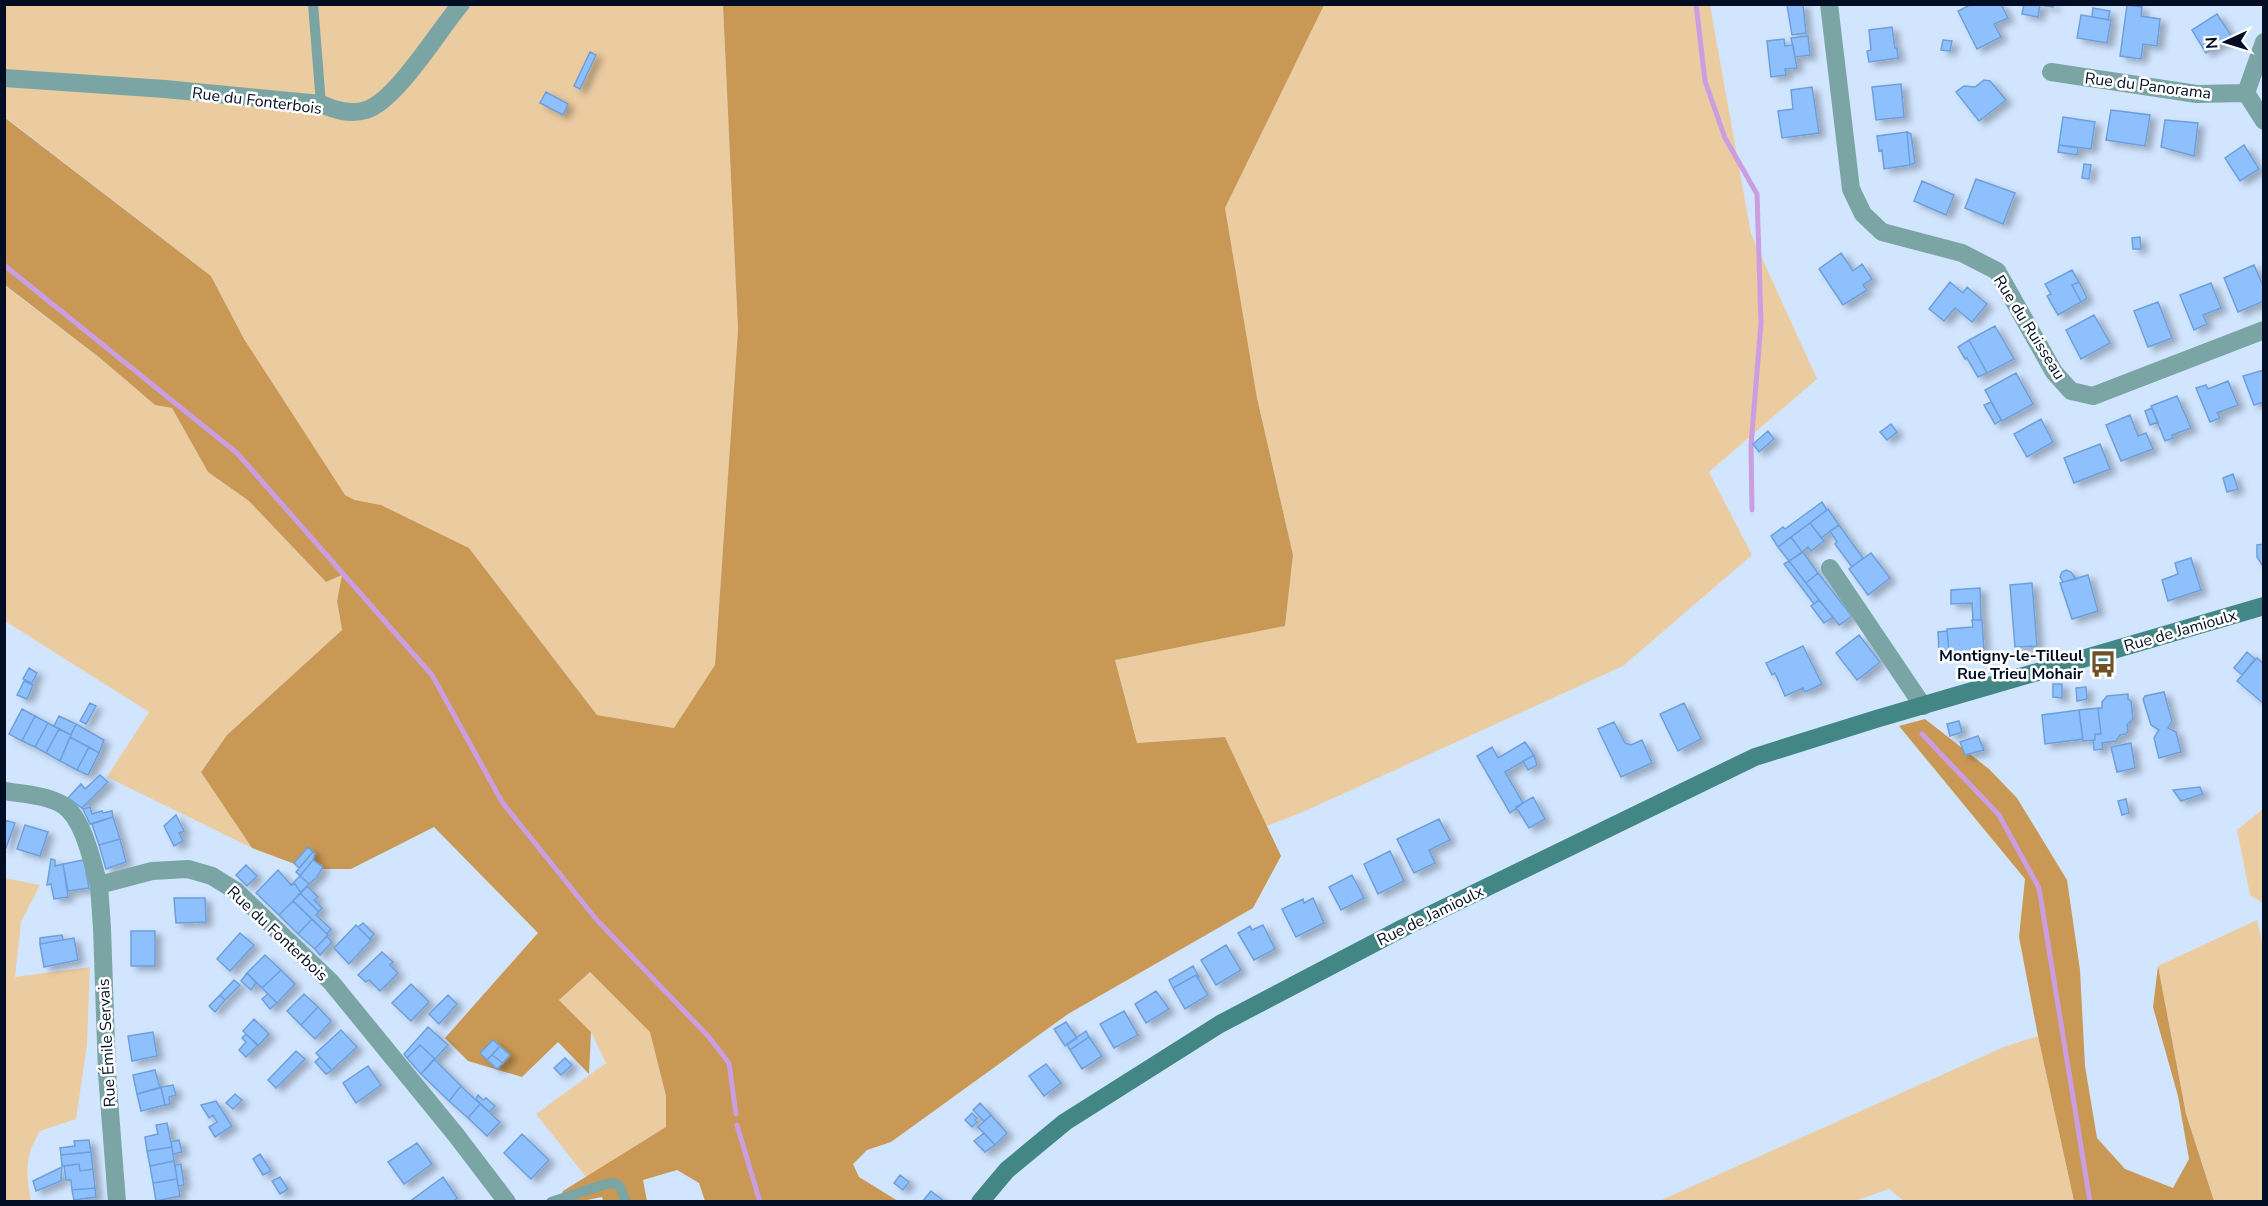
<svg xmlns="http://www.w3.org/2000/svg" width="2268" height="1206" viewBox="0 0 2268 1206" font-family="'Nunito Sans',sans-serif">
	<defs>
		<filter id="shadow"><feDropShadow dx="6" dy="4" stdDeviation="3" flood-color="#0004"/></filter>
	</defs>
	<rect width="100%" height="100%" fill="#d1e5ff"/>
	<path fill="#ebcba0" d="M4,5H723L738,330L715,665L675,728L597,715L469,548L381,505L355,500L343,494L244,339L211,276L5,117Z
		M1324,5H1710L1751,234L1817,379L1709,472L1752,555L1623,666L1303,812L1267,826L1225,737L1137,743L1115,660L1285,626L1293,555L1257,398L1225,208Z
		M4,285L100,358L155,405L172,408L208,472L249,501L326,582L342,575L337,601L342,630L227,735L201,771L252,848L107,777L149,712L5,621Z
		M2263,809V903L2250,895L2237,830Z
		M5,878L40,885L21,922L15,977L90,967L87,1045L76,1119L40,1131C24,1158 26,1172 31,1201H5Z
		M2257,920L2264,950L2263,1201H2214L2186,1114L2158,966Z
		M590,972L650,1031L666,1096L667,1127L586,1177L536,1114L606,1063L591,1032L559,1000Z
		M2038,1036L2074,1201H1904L1889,1189L1852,1202H1657L2004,1047Z"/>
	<path fill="#c99854" d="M723,5H1324L1225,208L1257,398L1293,555L1285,626L1115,660L1137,743L1225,737L1281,856L1253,908L1068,1014L891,1142L867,1150L853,1164L859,1177L898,1201H705L699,1183L677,1170L643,1180L647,1201H603L602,1197L582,1201H560L563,1191L666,1127V1096L650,1032L590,972L559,1000L591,1032L589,1074L558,1042L522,1077L468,1061L445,1038L538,933L434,827L351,869H308L252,848L201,772L227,735L342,630L337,601L342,575L326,582L249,501L208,472L172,408L155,405L100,358L5,285L4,117L211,276L244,339L345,495L355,500L381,505L469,548L597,715L674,728L715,665L738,330Z
		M1925,719L1989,769L2017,798L2067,880L2080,970L2085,1066L2097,1138L2125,1169L2173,1188L2189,1159L2178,1096L2153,1007L2158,966L2186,1114L2214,1201H2074L2038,1036L2019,937L2025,879L1899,726Z"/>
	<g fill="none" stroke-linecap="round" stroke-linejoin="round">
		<path stroke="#ca9ee1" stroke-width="5" d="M1696,4L1705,81L1725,138L1757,194L1761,323L1751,445L1752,510
			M4,265L237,453L432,675L502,802L596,919L708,1036L729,1063L736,1114
			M1922,734L1999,815L2039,888L2090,1202
			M737,1125L760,1202"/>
	</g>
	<path fill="#8ec0fe" stroke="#6e9fdb" stroke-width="1.5" filter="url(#shadow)" d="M1803,4L1806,33L1792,35L1787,5Z
		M1972,4H2001L2008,18L1994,24L2001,37L1977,49L1958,11Z
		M2024,4H2054L2053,7L2040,5L2038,17L2022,14Z
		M2127,5L2142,7L2141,16L2160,19L2157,46L2143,44L2141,59L2120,56Z
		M2093,8L2110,11L2108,20L2092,17Z
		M2217,14L2232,37L2206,53L2192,30Z
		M2081,15L2111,20L2107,43L2077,38Z
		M1892,27L1895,48H1897L1898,58L1869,62L1867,51L1871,50L1869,30Z
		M1808,36L1810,55L1795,57L1791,38Z
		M1784,39L1785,46L1793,45L1797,68L1785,69L1786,75L1771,77L1767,41Z
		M1943,40L1952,41L1950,51L1941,50Z
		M590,52L596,55L580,89L574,86Z
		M1984,80L1990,81L2006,100L1979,121L1956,92L1964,86L1975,87Z
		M1901,84L1904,117L1876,120L1872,87Z
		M1812,87L1819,133L1782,138L1778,111L1793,109L1791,90Z
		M546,92L568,104L563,115L540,103Z
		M2111,110L2150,115L2145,146L2106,140Z
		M2063,117L2095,122L2091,149L2059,145Z
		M2165,120L2198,123L2194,156L2161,147Z
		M1907,132L1910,165L1884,169L1882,150L1879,151L1877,136Z
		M1907,132L1911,134L1915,163L1910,165Z
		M2059,145L2078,148L2077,155L2058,152Z
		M2244,145L2259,169L2240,181L2225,158Z
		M2084,164L2091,165L2089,179L2082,178Z
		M1976,179L2015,193L2003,224L1965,208Z
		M1922,181L1954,195L1946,215L1914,201Z
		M2140,237L2141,249H2133L2132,238Z
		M1841,253L1853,271L1862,264L1872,279L1863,285L1867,290L1843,305L1819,269Z
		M2254,265L2264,288V301L2238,312L2224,278Z
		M2072,270L2079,282L2072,285L2081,302L2058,315L2047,296L2051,294L2045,284Z
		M1950,282L1963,293L1967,287L1987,304L1972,322L1955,308L1944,321L1929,309Z
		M2079,282L2087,298L2081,302L2072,285Z
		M2211,283L2221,308L2203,315L2207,324L2194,330L2180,295Z
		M2158,302L2172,338L2148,347L2134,311Z
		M2094,315L2110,343L2081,359L2066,330Z
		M1995,326L2014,359L1987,373L1969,340Z
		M1969,340L1987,373L1978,377L1967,358L1965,359L1958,347Z
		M2264,370V402L2254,405L2243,376Z
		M2016,373L2033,404L2002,421L1985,390Z
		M2228,381L2238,405L2217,413L2220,418L2210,422L2196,388L2206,385L2208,389Z
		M2177,396L2191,428L2172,435L2173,438L2165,441L2151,406Z
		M1991,402L2001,420L1995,424L1984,405Z
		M2152,408L2158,422L2150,425L2145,411Z
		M2130,415L2138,436L2146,433L2153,449L2121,461L2106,425Z
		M2041,419L2053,442L2027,457L2014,434Z
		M1891,424L1897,432L1887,440L1880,432Z
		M1768,431L1774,439L1759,452L1753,444Z
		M2100,444L2110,469L2074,483L2064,458Z
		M2233,474L2238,489L2227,492L2223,478Z
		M1822,502L1827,510L1778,547L1771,536L1783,527L1785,529Z
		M1828,509L1839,525L1821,538L1810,523Z
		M1810,523L1824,541L1811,551L1808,547L1802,552L1791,537Z
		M1839,525L1863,558L1852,567L1835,544L1837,542L1830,531Z
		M1791,537L1802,552L1789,561L1778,547Z
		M2264,544V568L2257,557V545Z
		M1803,552L1818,573L1806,583L1789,561Z
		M1871,553L1890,578L1868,595L1849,569Z
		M2191,558L2201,590L2168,601L2162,580L2178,574L2175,563Z
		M1789,561L1819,600L1814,604L1784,564Z
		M2066,570L2071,572L2076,579L2063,582L2060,577L2062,572Z
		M1818,573L1852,616L1839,625L1806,583Z
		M2088,575L2098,611L2072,619L2060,583Z
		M2032,583L2037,646L2015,647L2010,585Z
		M1980,588L1981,620H1973L1972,603L1951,604V590Z
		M1819,600L1833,617L1824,623L1811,606Z
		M1972,620H1982L1984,651L1949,653L1947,629L1973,627Z
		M1947,631L1949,652L1941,653L1939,651L1938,632Z
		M1859,635L1880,662L1857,680L1836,653Z
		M1803,646L1822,684L1805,692L1803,688L1785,696L1775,673L1772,675L1766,663Z
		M2247,652L2255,659L2242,675L2234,668Z
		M2257,658L2264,664V704L2237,681Z
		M29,668L37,673L32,683L23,679Z
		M24,681L33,685L27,699L17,695Z
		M2053,684H2062V698L2053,697Z
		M2086,687L2087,699L2077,701L2076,688Z
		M2164,692L2172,721L2168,728L2176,732L2181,752L2159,758L2154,738L2159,730L2151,725L2143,699L2145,696Z
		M2128,694V699L2131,701L2133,719L2127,725L2128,731L2126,734L2120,735L2116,741L2102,743L2103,749L2094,750L2093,740H2095V734H2101L2098,708H2102V702L2107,696Z
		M90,703L96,706L86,724L80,721Z
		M1684,703L1701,739L1678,751L1660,714Z
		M2098,708L2101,734H2095V740L2083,741L2079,710Z
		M22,709L35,716L22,741L9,734Z
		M2079,710L2083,739L2045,744L2042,715Z
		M35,716L48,723L35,747L22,741Z
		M59,716L76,724L71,735L54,726Z
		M1959,721L1962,732L1950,736L1947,724Z
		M1614,722L1625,743L1631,745L1642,740L1652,763L1621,777L1598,729Z
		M48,723L59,729L46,753L35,747Z
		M76,724L104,740L99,753L70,737Z
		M59,729L71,735L60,761L46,753Z
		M1978,736L1984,750L1965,755L1960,742Z
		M70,737L89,747L77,770L60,761Z
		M1525,742L1534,755L1505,772L1523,803L1510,813L1477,756L1492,747L1498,758Z
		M2131,743L2135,768L2117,772L2111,747Z
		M89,747L99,753L88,775L77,770Z
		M1534,755L1537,765L1528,770L1523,761Z
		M100,775L108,782L82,808L68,798L81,784L85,789Z
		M2200,787L2203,794L2181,801L2173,790Z
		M1533,797L1545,819L1529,828L1516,807Z
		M2126,799L2129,813L2122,815L2118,801Z
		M90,807L92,814L102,811L103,813L112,811L113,817L90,824L83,809Z
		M176,815L184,831L179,833L183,841L174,846L164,826Z
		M113,817L120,839L99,845L92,824Z
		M1439,819L1450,840L1429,850L1435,863L1414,873L1397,839Z
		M4,820L15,823L6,848L4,847Z
		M25,825L48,832L40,856L17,849Z
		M120,839L126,862L106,869L99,845Z
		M308,847L313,852L299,868L294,863Z
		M1390,851L1404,881L1378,894L1364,864Z
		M313,852L315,853L313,860L300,876L296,872Z
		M51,859L55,860V866L63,864L68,897L54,899L51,884L47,885Z
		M84,860L89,888L68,891L63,864Z
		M313,860L323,867L317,877L309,884L300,876Z
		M246,865L257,876L247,886L236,875Z
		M278,870L291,885L295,884L301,893L279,915L256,893Z
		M1352,875L1364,898L1341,910L1329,887Z
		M300,876L309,884L301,893L295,884L291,885Z
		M307,886L318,897L314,900L322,908L319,912L300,893Z
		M300,893L319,912L316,915L331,929L327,934L293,901Z
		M174,898H205L206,922L176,923Z
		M1313,898L1324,923L1296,937L1282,909L1303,899L1304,903Z
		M293,901L312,919L298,934L279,915Z
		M312,919L328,935L315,949L298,934Z
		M363,923L374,934L370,939L358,927Z
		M356,925L371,940L349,964L334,948Z
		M1263,925L1275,949L1254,960L1238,933L1250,926L1252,930Z
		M131,931H155V966H131Z
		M240,933L254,945L230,971L217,959Z
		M62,935L63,940L40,944V938Z
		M327,936L332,942L320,955L315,949Z
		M74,938L78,960L44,967L40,944Z
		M1226,945L1241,970L1216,985L1201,960Z
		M382,952L393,962L390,965L398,973L380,991L369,980L366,982L358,975Z
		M265,955L281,970L262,988L247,973Z
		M1193,966L1199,977H1197L1196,975L1173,988L1169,980Z
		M281,970L295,984L277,1003L262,988Z
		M247,973L256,983L251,990L241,981Z
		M1196,975L1208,995L1185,1009L1173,988Z
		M234,980L240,985L225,1000L220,995Z
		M411,984L429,1002L411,1021L392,1003Z
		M1156,991L1169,1009L1146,1023L1135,1004Z
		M268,994L277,1003L270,1009L262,999Z
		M304,994L318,1007L301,1025L287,1011Z
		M220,995L225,1000L215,1012L209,1006Z
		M448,995L457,1004L439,1024L429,1014Z
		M318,1007L331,1021L315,1039L301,1025Z
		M1124,1011L1138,1035L1114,1048L1100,1024Z
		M254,1019L269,1034L258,1046L243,1031Z
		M1066,1022L1077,1038L1065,1046L1054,1029Z
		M428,1027L448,1045L435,1059L420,1045L407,1058L404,1054Z
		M341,1030L357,1047L332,1070L316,1053Z
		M1086,1031L1089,1037L1070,1050L1067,1044Z
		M153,1032L157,1056L132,1061L128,1036Z
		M246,1034L258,1045L246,1057L239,1050L246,1042L242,1038Z
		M1089,1037L1102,1056L1082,1069L1070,1050Z
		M493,1040L500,1046L487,1060L480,1053Z
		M420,1045L435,1059L421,1074L407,1058Z
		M500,1046L510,1055L503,1063L492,1055Z
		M296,1051L305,1059L276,1088L268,1080Z
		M492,1055L503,1063L497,1069L487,1060Z
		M320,1057L328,1066L332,1070L326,1074L315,1062Z
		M565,1058L572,1065L561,1075L554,1068Z
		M434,1059L461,1086L449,1101L421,1074Z
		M1046,1064L1061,1083L1044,1096L1029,1076Z
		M368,1066L381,1085L356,1103L343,1083Z
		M155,1070L160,1088L137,1094L133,1075Z
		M173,1085L176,1095L169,1097L170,1104L165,1105L161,1087Z
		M461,1086L480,1104L468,1118L449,1101Z
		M161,1087L165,1105L141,1111L137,1094Z
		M235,1094L242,1100L233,1109L226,1103Z
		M478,1095L483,1100L486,1098L495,1106L489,1112L476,1099Z
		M216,1101L232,1126L215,1137L209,1127L217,1122L213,1115L209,1118L201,1105Z
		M980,1103L991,1115L984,1121L973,1110Z
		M480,1104L500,1122L487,1136L468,1118Z
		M972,1113L977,1118L975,1120L977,1122L972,1127L965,1120Z
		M991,1115L1007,1133L995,1145L978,1127Z
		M167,1123L172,1147L147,1151L145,1137L158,1134L156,1125Z
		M984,1133L995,1145L985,1152L974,1141Z
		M522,1134L549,1160L531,1179L504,1153Z
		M89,1140L91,1152L61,1155L60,1148L75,1146L74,1141Z
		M179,1140L182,1152L173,1154L171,1142Z
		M417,1143L432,1164L404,1184L388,1162Z
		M172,1147L174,1161L150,1166L147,1151Z
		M91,1152L93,1169L80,1171L79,1164L62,1166L61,1155Z
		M260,1154L271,1171L263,1175L253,1159Z
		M174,1161L177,1179L153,1183L150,1166Z
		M79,1164L80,1171L93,1169L95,1188L72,1190L71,1180H66L64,1166Z
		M181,1164L184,1185L178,1186L175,1165Z
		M62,1167L61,1181L36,1191L33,1181Z
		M900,1175L909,1182L903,1190L894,1183Z
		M280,1177L288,1189L280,1194L272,1181Z
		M443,1177L457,1198L453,1202H409Z
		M177,1179L180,1196L156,1201L153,1183Z
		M95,1188L96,1197L74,1200L72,1190Z
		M931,1191L945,1202H922Z"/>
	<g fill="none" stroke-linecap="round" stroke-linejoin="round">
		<path stroke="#7ba5a4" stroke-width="10" d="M313,4L321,104
			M551,1202L606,1184L615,1183L620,1187L626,1202"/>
		<path stroke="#7ba5a4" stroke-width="18" d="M1829,4L1851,189L1863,214L1882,232L1962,253L1997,271L2054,372L2071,391L2093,396L2264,330
			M2264,42L2246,93L2264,121
			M2051,72L2197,94L2246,93
			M4,78L165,89L321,104C335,110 350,115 366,110C396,101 438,31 461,4
			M1830,568L1923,706
			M4,791C23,794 47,795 63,805C84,819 92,862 99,885L152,871L188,869L212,876L236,891L331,982L456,1135L507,1202
			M99,885L102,928L107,1073L117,1202"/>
		<path stroke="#428786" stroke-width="18" d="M980,1202L1007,1170L1065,1122L1220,1024L1403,928L1755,757L1876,719L2264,606"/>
	</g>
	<defs>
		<symbol id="bus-bare" viewBox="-9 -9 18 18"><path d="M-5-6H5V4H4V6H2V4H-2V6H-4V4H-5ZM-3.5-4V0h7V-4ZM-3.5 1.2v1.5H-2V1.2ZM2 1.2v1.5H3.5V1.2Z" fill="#705126" stroke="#fff" stroke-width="2.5" paint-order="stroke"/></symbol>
	</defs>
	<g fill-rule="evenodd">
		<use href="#bus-bare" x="2084" y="645" width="38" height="38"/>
	</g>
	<g text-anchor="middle" stroke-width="5" stroke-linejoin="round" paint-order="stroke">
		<g font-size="16" fill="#000d23" stroke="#fff">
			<text transform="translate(2148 85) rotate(7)" y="6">Rue du Panorama</text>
			<text transform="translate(257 100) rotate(7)" y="6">Rue du Fonterbois</text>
			<text transform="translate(2030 327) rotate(58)" y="6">Rue du Ruisseau</text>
			<text transform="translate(2180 630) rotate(-16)" y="6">Rue de Jamioulx</text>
			<text transform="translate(1430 915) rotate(-26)" y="6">Rue de Jamioulx</text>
			<text transform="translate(278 933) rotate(43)" y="6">Rue du Fonterbois</text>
			<text transform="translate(106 1043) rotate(-93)" y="6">Rue Émile Servais</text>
		</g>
		<g font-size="16" font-weight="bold" fill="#000d23" stroke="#fff" text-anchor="end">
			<text x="2083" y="661">Montigny-le-Tilleul<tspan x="2083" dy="18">Rue Trieu Mohair</tspan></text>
		</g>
	</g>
	<rect width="2268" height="1206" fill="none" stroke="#000d23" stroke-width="12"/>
	<g transform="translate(2226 42) rotate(266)" stroke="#ffffff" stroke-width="4.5" paint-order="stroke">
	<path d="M0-4.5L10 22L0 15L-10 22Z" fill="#000d23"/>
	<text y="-9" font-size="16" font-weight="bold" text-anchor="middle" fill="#000d23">N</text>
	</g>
</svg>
